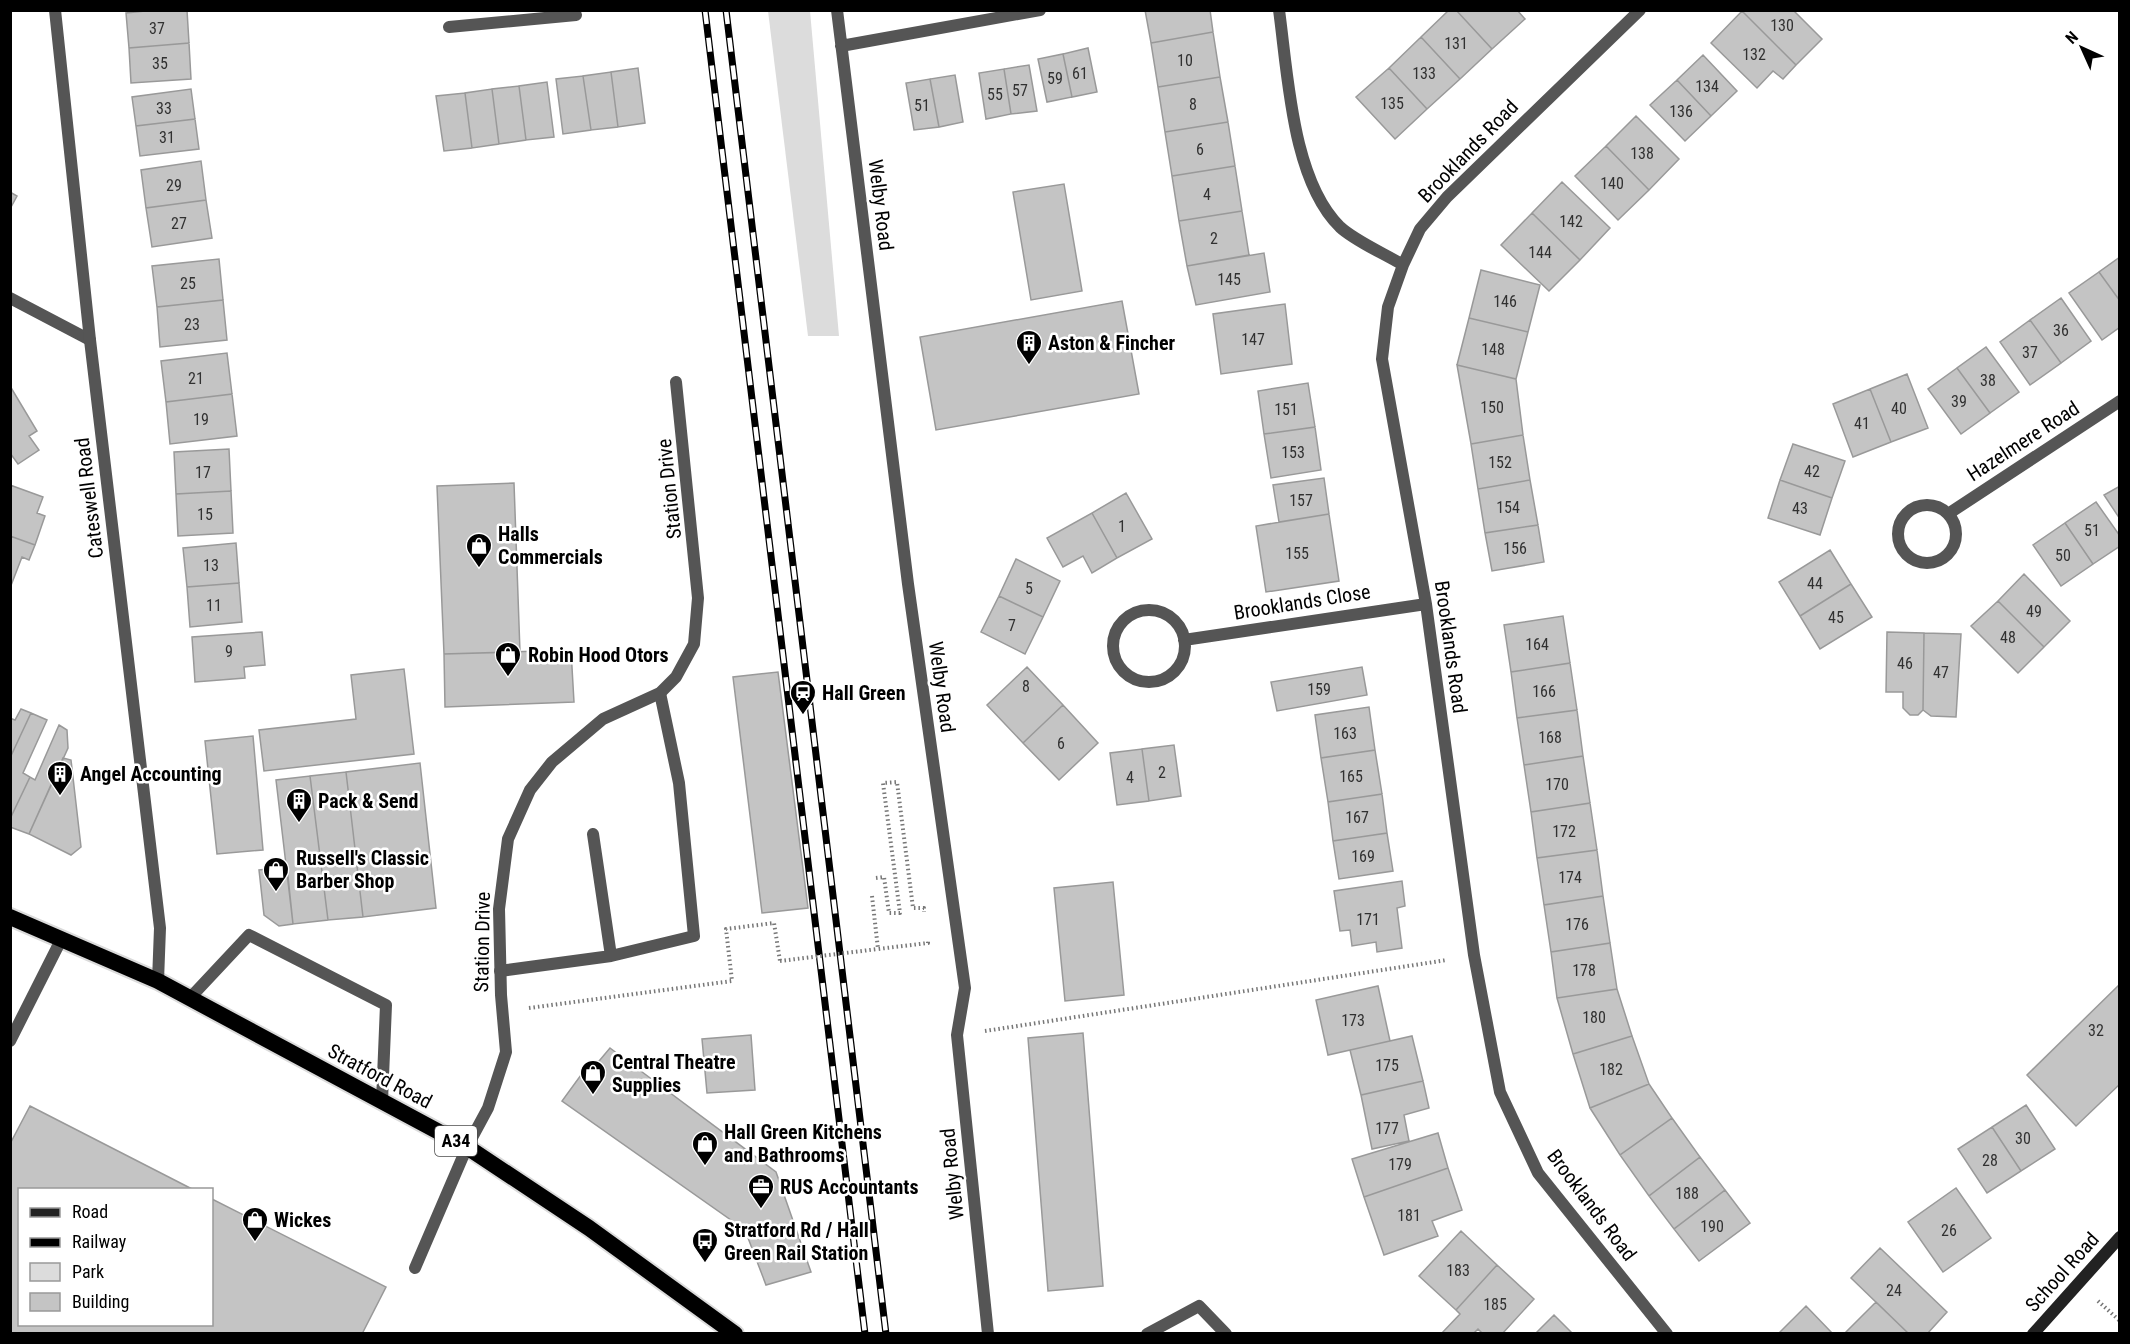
<svg xmlns="http://www.w3.org/2000/svg" width="2130" height="1344" viewBox="0 0 2130 1344" font-family="'Roboto Condensed',sans-serif">
	<rect width="100%" height="100%" fill="#fff"/>
	<path fill="#dcdcdc" d="M768,11H810L839,336H808Z"/>
	<path fill="#c4c4c4" stroke="#999" stroke-width="1.5" d="M155,10H187L189,43L129,48L126,13Z
		M1145,10H1210L1213,32L1151,43Z
		M1449,10H1456L1492,49L1460,79L1421,37Z
		M1456,10H1517L1525,19L1492,49Z
		M1793,10L1822,39L1796,65L1742,11Z
		M1742,11L1796,65L1783,79L1773,71L1757,88L1711,43Z
		M1213,32L1220,77L1158,87L1151,43Z
		M1421,37L1460,79L1427,109L1389,68Z
		M189,43L191,79L131,83L129,48Z
		M1088,48L1097,92L1072,97L1063,54Z
		M1063,54L1072,97L1047,102L1038,59Z
		M1703,55L1737,91L1711,116L1677,80Z
		M1029,65L1037,111L1011,114L1004,69Z
		M638,68L645,123L618,127L611,72Z
		M1389,68L1427,109L1395,139L1356,97Z
		M1004,69L1011,114L986,119L979,73Z
		M611,72L618,127L591,130L583,76Z
		M955,75L963,122L939,127L930,79Z
		M583,76L591,130L563,134L556,79Z
		M1220,77L1228,122L1165,132L1158,87Z
		M930,79L939,127L914,130L906,83Z
		M1677,80L1711,116L1685,141L1650,105Z
		M547,82L554,137L526,140L519,86Z
		M519,86L526,140L499,144L492,89Z
		M191,89L195,119L136,126L132,97Z
		M492,89L499,144L472,148L465,93Z
		M465,93L472,148L444,151L436,96Z
		M1636,116L1679,159L1649,190L1606,146Z
		M195,119L199,149L140,156L136,126Z
		M1228,122L1235,166L1172,176L1165,132Z
		M1606,146L1649,190L1618,220L1575,176Z
		M201,161L206,200L146,208L141,170Z
		M1235,166L1242,211L1179,221L1172,176Z
		M1562,182L1610,228L1580,260L1532,213Z
		M1064,184L1082,291L1031,300L1013,192Z
		M10,192L17,196L10,209Z
		M206,200L212,238L152,247L146,208Z
		M1242,211L1249,255L1187,266L1179,221Z
		M1532,213L1580,260L1549,291L1501,245Z
		M1264,253L1270,292L1196,305L1187,266Z
		M2120,257V301L2099,272Z
		M219,259L223,300L157,307L152,266Z
		M1481,270L1540,285L1528,332L1469,318Z
		M2099,272L2120,301V327L2102,340L2069,293Z
		M2061,298L2091,341L2061,363L2030,320Z
		M223,300L227,340L160,347L157,307Z
		M1122,301L1139,394L936,430L920,337Z
		M1285,304L1292,364L1221,374L1213,314Z
		M1469,318L1528,332L1516,379L1457,365Z
		M2030,320L2061,363L2030,385L2000,342Z
		M1986,347L2019,392L1990,413L1957,368Z
		M227,353L232,394L166,402L161,361Z
		M1457,365L1516,379L1523,435L1471,444Z
		M1957,368L1990,413L1961,434L1928,389Z
		M1907,374L1928,428L1891,442L1870,389Z
		M1308,383L1315,427L1264,434L1258,391Z
		M10,386L37,431L29,436L39,450L18,464L10,453Z
		M1870,389L1891,442L1853,457L1833,404Z
		M232,394L237,436L170,444L166,402Z
		M1315,427L1321,470L1271,478L1264,434Z
		M1523,435L1530,480L1478,489L1471,444Z
		M1793,444L1845,461L1832,498L1780,480Z
		M229,449L231,491L176,494L174,452Z
		M1324,478L1329,514L1279,522L1273,485Z
		M1530,480L1538,525L1485,533L1478,489Z
		M1780,480L1832,498L1820,535L1768,518Z
		M514,483L520,652L444,654L437,486Z
		M10,485L43,497L37,513L45,516L35,545L10,536Z
		M2120,486V519L2104,495Z
		M231,491L233,533L178,536L176,494Z
		M1126,493L1152,539L1117,558L1092,513Z
		M2096,502L2120,536V546L2093,564L2065,523Z
		M1092,513L1117,558L1092,573L1083,556L1063,567L1047,538Z
		M1329,514L1339,581L1266,592L1256,526Z
		M2065,523L2093,564L2061,586L2033,545Z
		M1538,525L1544,562L1492,571L1485,533Z
		M10,536L35,545L29,560L22,557L10,588Z
		M236,543L239,583L187,587L183,548Z
		M1830,550L1851,584L1800,616L1779,582Z
		M1016,559L1060,581L1043,617L999,596Z
		M2024,574L2070,621L2044,647L1998,601Z
		M239,583L242,622L190,627L187,587Z
		M1851,584L1872,617L1820,649L1800,616Z
		M999,596L1043,617L1025,654L981,632Z
		M1998,601L2044,647L2018,673L1971,626Z
		M1563,616L1570,663L1511,672L1504,625Z
		M262,632L265,665L244,667L245,678L195,682L192,637Z
		M1887,632L1924,633L1923,710L1918,715H1910L1903,708V692H1886Z
		M1924,633L1961,634L1956,717L1931,716L1923,710Z
		M571,650L574,702L445,707L444,654Z
		M1570,663L1577,710L1517,718L1511,672Z
		M1027,667L1063,705L1023,743L987,705Z
		M1362,667L1367,695L1277,711L1271,682Z
		M404,669L414,754L264,771L259,730L356,719L351,675Z
		M778,672L808,908L762,913L733,677Z
		M1063,705L1098,743L1059,780L1023,743Z
		M1369,707L1375,750L1321,758L1315,715Z
		M21,709L31,713L10,758V718L15,720Z
		M1577,710L1583,756L1524,765L1517,718Z
		M31,713L47,720L23,773L30,777L10,819V758Z
		M59,725L67,730L68,748L29,834L10,827V819L30,777L35,780Z
		M253,736L263,850L217,854L205,741Z
		M1174,745L1181,796L1149,801L1142,749Z
		M1142,749L1149,801L1117,805L1110,753Z
		M1375,750L1382,794L1328,802L1321,758Z
		M1583,756L1590,803L1531,812L1524,765Z
		M63,758L71,760L81,847L71,855L29,834Z
		M420,763L436,908L363,917L346,772Z
		M346,772L363,917L328,920L310,776Z
		M310,776L328,920L293,924L276,780Z
		M1382,794L1387,833L1333,841L1328,802Z
		M1590,803L1597,850L1537,858L1531,812Z
		M1387,833L1393,871L1339,879L1333,841Z
		M1597,850L1603,896L1544,905L1537,858Z
		M287,867L293,924L279,926L264,915L259,870Z
		M1402,881L1405,906L1397,908L1402,948L1377,952L1376,942L1352,946L1350,930L1340,931L1334,891Z
		M1113,882L1124,995L1065,1001L1054,888Z
		M1603,896L1610,943L1551,952L1544,905Z
		M1610,943L1617,989L1557,998L1551,952Z
		M2120,984V1084L2076,1126L2027,1075Z
		M1378,986L1390,1041L1328,1055L1316,1000Z
		M1617,989L1632,1036L1573,1054L1557,998Z
		M1083,1033L1103,1286L1048,1291L1028,1038Z
		M751,1035L755,1090L707,1093L702,1039Z
		M1412,1036L1423,1081L1361,1095L1350,1050Z
		M1632,1036L1649,1084L1590,1108L1573,1054Z
		M610,1048L776,1172L811,1272L766,1285L745,1230L562,1101L589,1064L594,1067Z
		M1423,1081L1429,1108L1404,1115L1409,1141L1372,1149L1361,1095Z
		M1649,1084L1672,1118L1620,1155L1590,1108Z
		M2026,1105L2055,1149L2021,1171L1992,1127Z
		M30,1106L194,1190H20V1324H212V1199L386,1287L362,1334H10V1144Z
		M1672,1118L1700,1157L1649,1196L1620,1155Z
		M1992,1127L2021,1171L1987,1193L1958,1149Z
		M1438,1133L1448,1168L1364,1197L1352,1159Z
		M1700,1157L1725,1190L1674,1229L1649,1196Z
		M1448,1168L1462,1210L1432,1221L1438,1236L1384,1255L1364,1197Z
		M1956,1188L1991,1238L1943,1272L1908,1222Z
		M1725,1190L1750,1223L1699,1261L1674,1229Z
		M1461,1231L1497,1265L1456,1310L1419,1276Z
		M1880,1248L1947,1312L1927,1334H1909L1851,1278Z
		M1497,1265L1534,1299L1502,1334H1483L1478,1329L1473,1334H1441L1460,1314L1456,1310Z
		M1876,1302L1909,1334H1848L1846,1332Z
		M1806,1306L1833,1334H1778Z
		M1554,1315L1573,1334H1535Z"/>
	<g fill="none" stroke-linecap="round" stroke-linejoin="round">
		<defs>
			<path id="trunk" d="M10,917L158,981L467,1147L589,1228L735,1334"/>
		</defs>
		<use href="#trunk" stroke="#dbdbdb" stroke-width="20"/>
		<path stroke="#777" stroke-width="4" stroke-dasharray="1.5 3" stroke-linecap="butt" d="M876,878L884,877L889,913H900L883,783L897,782L913,908H924V912
			M872,896L878,949L928,943V940
			M529,1008L732,981L726,929L774,923L780,961
			M985,1031L1447,960
			M2098,1301L2120,1321"/>
		<path stroke="#555" stroke-width="12" d="M593,834L611,956
			M500,971L611,956L694,936L679,783L660,693
			M190,998L249,935L386,1005L382,1101
			M10,1041L62,938
			M415,1268L467,1147
			M1147,1334L1199,1306L1226,1334"/>
		<path stroke="#555" stroke-width="12" d="M837,10L908,584L965,988L957,1035L988,1334
			M1279,10C1288,75 1292,180 1340,227C1355,241 1385,254 1403,265
			M1640,10L1447,197L1420,229L1403,265L1388,307L1382,359L1426,604L1474,955L1500,1092L1538,1173L1667,1334
			M449,27L576,15
			M841,46L1040,10
			M10,298L90,340
			M1898 534a29 29 0 1 1 58 0a29 29 0 1 1-58 0Z
			M1948,514L2120,401
			M1113 646a36 36 0 1 1 72 0a36 36 0 1 1-72 0Z
			M1184,640L1426,604
			M467,1147L488,1108L506,1052L501,995L499,909L508,839L530,790L552,762L603,719L660,693L676,677L694,644L698,598L676,382"/>
		<path stroke="#555" stroke-width="12" d="M55,10L90,340L160,928L158,981"/>
		<path stroke="#222" stroke-width="12" d="M2033,1334L2120,1237"/>
		<use href="#trunk" stroke="#000" stroke-width="16"/>
		<defs>
			<path id="rail" d="M705,10L865,1334
				M726,10L886,1334"/>
		</defs>
		<use href="#rail" stroke="#000" stroke-width="7"/>
		<use href="#rail" stroke="#fff" stroke-width="4.5" stroke-dasharray="14" stroke-linecap="butt"/>
		<path stroke="#777" stroke-width="4" stroke-dasharray="1.5 3" stroke-linecap="butt" d="M780,961L878,949"/>
	</g>
	<defs>
		<symbol id="building-pin" viewBox="-11 -11 22 30"><path d="M0 17L-7.5 6A9.5 9.5 0 1 1 7.5 6Z" fill="#000" stroke="#fff"/><path d="M-4-6H4V6H1V3H-1V6H-4ZM-2.5-4.3h1.7v1.8h-1.7ZM.8-4.3h1.7v1.8H.8ZM-2.5-1h1.7V.8h-1.7ZM.8-1h1.7V.8H.8Z" fill="#fff"/></symbol>
		<symbol id="shop-pin" viewBox="-11 -11 22 30"><path d="M0 17L-7.5 6A9.5 9.5 0 1 1 7.5 6Z" fill="#000" stroke="#fff"/><path d="M-5-2.5h2.3a2.7 3.5 0 0 1 5.4 0H5L5.5 6h-11ZM-1.5-2.5h3a1.5 2.3 0 0 0-3 0Z" fill="#fff"/></symbol>
		<symbol id="station-pin" viewBox="-11 -11 22 30"><path d="M0 17L-7.5 6A9.5 9.5 0 1 1 7.5 6Z" fill="#000" stroke="#fff"/><path d="M-3-6H3Q5-6 5-4V2Q5 4 3 4L4.5 6H3L1.5 4h-3L-3 6H-4.5L-3 4Q-5 4-5 2V-4Q-5-6-3-6ZM-3.5-4v3h7v-3ZM-3.5 1v1.5H-2V1ZM2 1v1.5H3.5V1Z" fill="#fff"/></symbol>
		<symbol id="office-pin" viewBox="-11 -11 22 30"><path d="M0 17L-7.5 6A9.5 9.5 0 1 1 7.5 6Z" fill="#000" stroke="#fff"/><path d="M-6-3h4V-5.5h4V-3h4V5H-6ZM-1-4.5V-3h2v-1.5ZM-6 0V1H6V0Z" fill="#fff"/></symbol>
		<symbol id="bus-pin" viewBox="-11 -11 22 30"><path d="M0 17L-7.5 6A9.5 9.5 0 1 1 7.5 6Z" fill="#000" stroke="#fff"/><path d="M-5-6H5V4H4V6H2V4H-2V6H-4V4H-5ZM-3.5-4V0h7V-4ZM-3.5 1.2v1.5H-2V1.2ZM2 1.2v1.5H3.5V1.2Z" fill="#fff"/></symbol>
	</defs>
	<g fill-rule="evenodd">
		<use href="#building-pin" x="1014" y="328" width="30" height="40"/>
		<use href="#shop-pin" x="464" y="531" width="30" height="40"/>
		<use href="#shop-pin" x="493" y="640" width="30" height="40"/>
		<use href="#station-pin" x="788" y="678" width="30" height="40"/>
		<use href="#building-pin" x="45" y="759" width="30" height="40"/>
		<use href="#building-pin" x="284" y="786" width="30" height="40"/>
		<use href="#shop-pin" x="261" y="855" width="30" height="40"/>
		<use href="#shop-pin" x="578" y="1058" width="30" height="40"/>
		<use href="#shop-pin" x="690" y="1129" width="30" height="40"/>
		<use href="#office-pin" x="746" y="1172" width="30" height="40"/>
		<use href="#shop-pin" x="240" y="1205" width="30" height="40"/>
		<use href="#bus-pin" x="690" y="1226" width="30" height="40"/>
	</g>
	<g text-anchor="middle" stroke-width="5" stroke-linejoin="round" paint-order="stroke">
		<g font-size="16" fill="#313131">
			<text x="1782" y="31">130</text>
			<text x="157" y="34">37</text>
			<text x="1456" y="49">131</text>
			<text x="1754" y="60">132</text>
			<text x="1185" y="66">10</text>
			<text x="160" y="69">35</text>
			<text x="1080" y="79">61</text>
			<text x="1424" y="79">133</text>
			<text x="1055" y="84">59</text>
			<text x="1707" y="92">134</text>
			<text x="1020" y="96">57</text>
			<text x="995" y="100">55</text>
			<text x="1392" y="109">135</text>
			<text x="1193" y="110">8</text>
			<text x="922" y="111">51</text>
			<text x="164" y="114">33</text>
			<text x="1681" y="117">136</text>
			<text x="167" y="143">31</text>
			<text x="1200" y="155">6</text>
			<text x="1642" y="159">138</text>
			<text x="1612" y="189">140</text>
			<text x="174" y="191">29</text>
			<text x="1207" y="200">4</text>
			<text x="1571" y="227">142</text>
			<text x="179" y="229">27</text>
			<text x="1214" y="244">2</text>
			<text x="1540" y="258">144</text>
			<text x="1229" y="285">145</text>
			<text x="188" y="289">25</text>
			<text x="1505" y="307">146</text>
			<text x="192" y="330">23</text>
			<text x="2061" y="336">36</text>
			<text x="1253" y="345">147</text>
			<text x="1493" y="355">148</text>
			<text x="2030" y="358">37</text>
			<text x="196" y="384">21</text>
			<text x="1988" y="386">38</text>
			<text x="1959" y="407">39</text>
			<text x="1492" y="413">150</text>
			<text x="1899" y="414">40</text>
			<text x="1286" y="415">151</text>
			<text x="201" y="425">19</text>
			<text x="1862" y="429">41</text>
			<text x="1293" y="458">153</text>
			<text x="1500" y="468">152</text>
			<text x="1812" y="477">42</text>
			<text x="203" y="478">17</text>
			<text x="1301" y="506">157</text>
			<text x="1508" y="513">154</text>
			<text x="1800" y="514">43</text>
			<text x="205" y="520">15</text>
			<text x="1122" y="532">1</text>
			<text x="2092" y="536">51</text>
			<text x="1515" y="554">156</text>
			<text x="1297" y="559">155</text>
			<text x="2063" y="561">50</text>
			<text x="211" y="571">13</text>
			<text x="1815" y="589">44</text>
			<text x="1029" y="594">5</text>
			<text x="214" y="611">11</text>
			<text x="2034" y="617">49</text>
			<text x="1836" y="623">45</text>
			<text x="1012" y="631">7</text>
			<text x="2008" y="643">48</text>
			<text x="1537" y="650">164</text>
			<text x="229" y="657">9</text>
			<text x="1905" y="669">46</text>
			<text x="1941" y="678">47</text>
			<text x="1026" y="692">8</text>
			<text x="1319" y="695">159</text>
			<text x="1544" y="697">166</text>
			<text x="1345" y="739">163</text>
			<text x="1550" y="743">168</text>
			<text x="1061" y="749">6</text>
			<text x="1162" y="778">2</text>
			<text x="1351" y="782">165</text>
			<text x="1130" y="783">4</text>
			<text x="1557" y="790">170</text>
			<text x="1357" y="823">167</text>
			<text x="1564" y="837">172</text>
			<text x="1363" y="862">169</text>
			<text x="1570" y="883">174</text>
			<text x="1368" y="925">171</text>
			<text x="1577" y="930">176</text>
			<text x="1584" y="976">178</text>
			<text x="1594" y="1023">180</text>
			<text x="1353" y="1026">173</text>
			<text x="2096" y="1036">32</text>
			<text x="1387" y="1071">175</text>
			<text x="1611" y="1075">182</text>
			<text x="1387" y="1134">177</text>
			<text x="2023" y="1144">30</text>
			<text x="1990" y="1166">28</text>
			<text x="1400" y="1170">179</text>
			<text x="1687" y="1199">188</text>
			<text x="1409" y="1221">181</text>
			<text x="1712" y="1232">190</text>
			<text x="1949" y="1236">26</text>
			<text x="1458" y="1276">183</text>
			<text x="1894" y="1296">24</text>
			<text x="1495" y="1310">185</text>
		</g>
		<rect fill="#fff" stroke="#4c4c4c" stroke-width="1.5" x="435" y="1126" width="42" height="30" rx="4.5"/>
		<g font-size="18" font-weight="bold" fill="#000">
			<text x="456" y="1147">A34</text>
		</g>
		<g font-size="20" fill="#000" stroke="#fff">
			<text transform="translate(1468 151) rotate(-46)" y="7">Brooklands Road</text>
			<text transform="translate(881 205) rotate(83)" y="7">Welby Road</text>
			<text transform="translate(2023 441) rotate(-33)" y="7">Hazelmere Road</text>
			<text transform="translate(669 489) rotate(-96)" y="7">Station Drive</text>
			<text transform="translate(89 498) rotate(-97)" y="7">Cateswell Road</text>
			<text transform="translate(1302 602) rotate(-9)" y="7">Brooklands Close</text>
			<text transform="translate(1451 647) rotate(82)" y="7">Brooklands Road</text>
			<text transform="translate(942 687) rotate(82)" y="7">Welby Road</text>
			<text transform="translate(482 942) rotate(-89)" y="7">Station Drive</text>
			<text transform="translate(380 1076) rotate(28)" y="7">Stratford Road</text>
			<text transform="translate(952 1174) rotate(-96)" y="7">Welby Road</text>
			<text transform="translate(1592 1205) rotate(53)" y="7">Brooklands Road</text>
			<text transform="translate(2062 1272) rotate(-48)" y="7">School Road</text>
		</g>
		<g font-size="20" font-weight="bold" fill="#000" stroke="#fff" text-anchor="start">
			<text x="1048" y="350">Aston &amp; Fincher</text>
			<text x="498" y="541">Halls<tspan x="498" dy="23">Commercials</tspan></text>
			<text x="528" y="662">Robin Hood Otors</text>
			<text x="822" y="700">Hall Green</text>
			<text x="80" y="781">Angel Accounting</text>
			<text x="318" y="808">Pack &amp; Send</text>
			<text x="296" y="865">Russell's Classic<tspan x="296" dy="23">Barber Shop</tspan></text>
			<text x="612" y="1069">Central Theatre<tspan x="612" dy="23">Supplies</tspan></text>
			<text x="724" y="1139">Hall Green Kitchens<tspan x="724" dy="23">and Bathrooms</tspan></text>
			<text x="780" y="1194">RUS Accountants</text>
			<text x="274" y="1227">Wickes</text>
			<text x="724" y="1237">Stratford Rd / Hall<tspan x="724" dy="23">Green Rail Station</tspan></text>
		</g>
	</g>
	<rect width="2130" height="1344" fill="none" stroke="#000000" stroke-width="24"/>
	<rect x="18" y="1188" width="195" height="138" fill="#ffffff" stroke="#999999" stroke-width="1.5"/>
	<rect x="30" y="1208" width="30" height="9" fill="#222222" stroke="#999999" stroke-width="1.5"/>
	<text x="72" y="1218" font-size="18" fill="#000000">Road</text>
	<rect x="30" y="1238" width="30" height="9" fill="#000000" stroke="#999999" stroke-width="1.5"/>
	<text x="72" y="1248" font-size="18" fill="#000000">Railway</text>
	<rect x="30" y="1263" width="30" height="18" fill="#dcdcdc" stroke="#999999" stroke-width="1.5"/>
	<text x="72" y="1278" font-size="18" fill="#000000">Park</text>
	<rect x="30" y="1293" width="30" height="18" fill="#c4c4c4" stroke="#999999" stroke-width="1.5"/>
	<text x="72" y="1308" font-size="18" fill="#000000">Building</text>
	<g transform="translate(2082 48) rotate(315)" stroke="#ffffff" stroke-width="4.5" paint-order="stroke">
	<path d="M0-4.5L10 22L0 15L-10 22Z" fill="#000000"/>
	<text y="-9" font-size="16" font-weight="bold" text-anchor="middle" fill="#000000">N</text>
	</g>
</svg>
